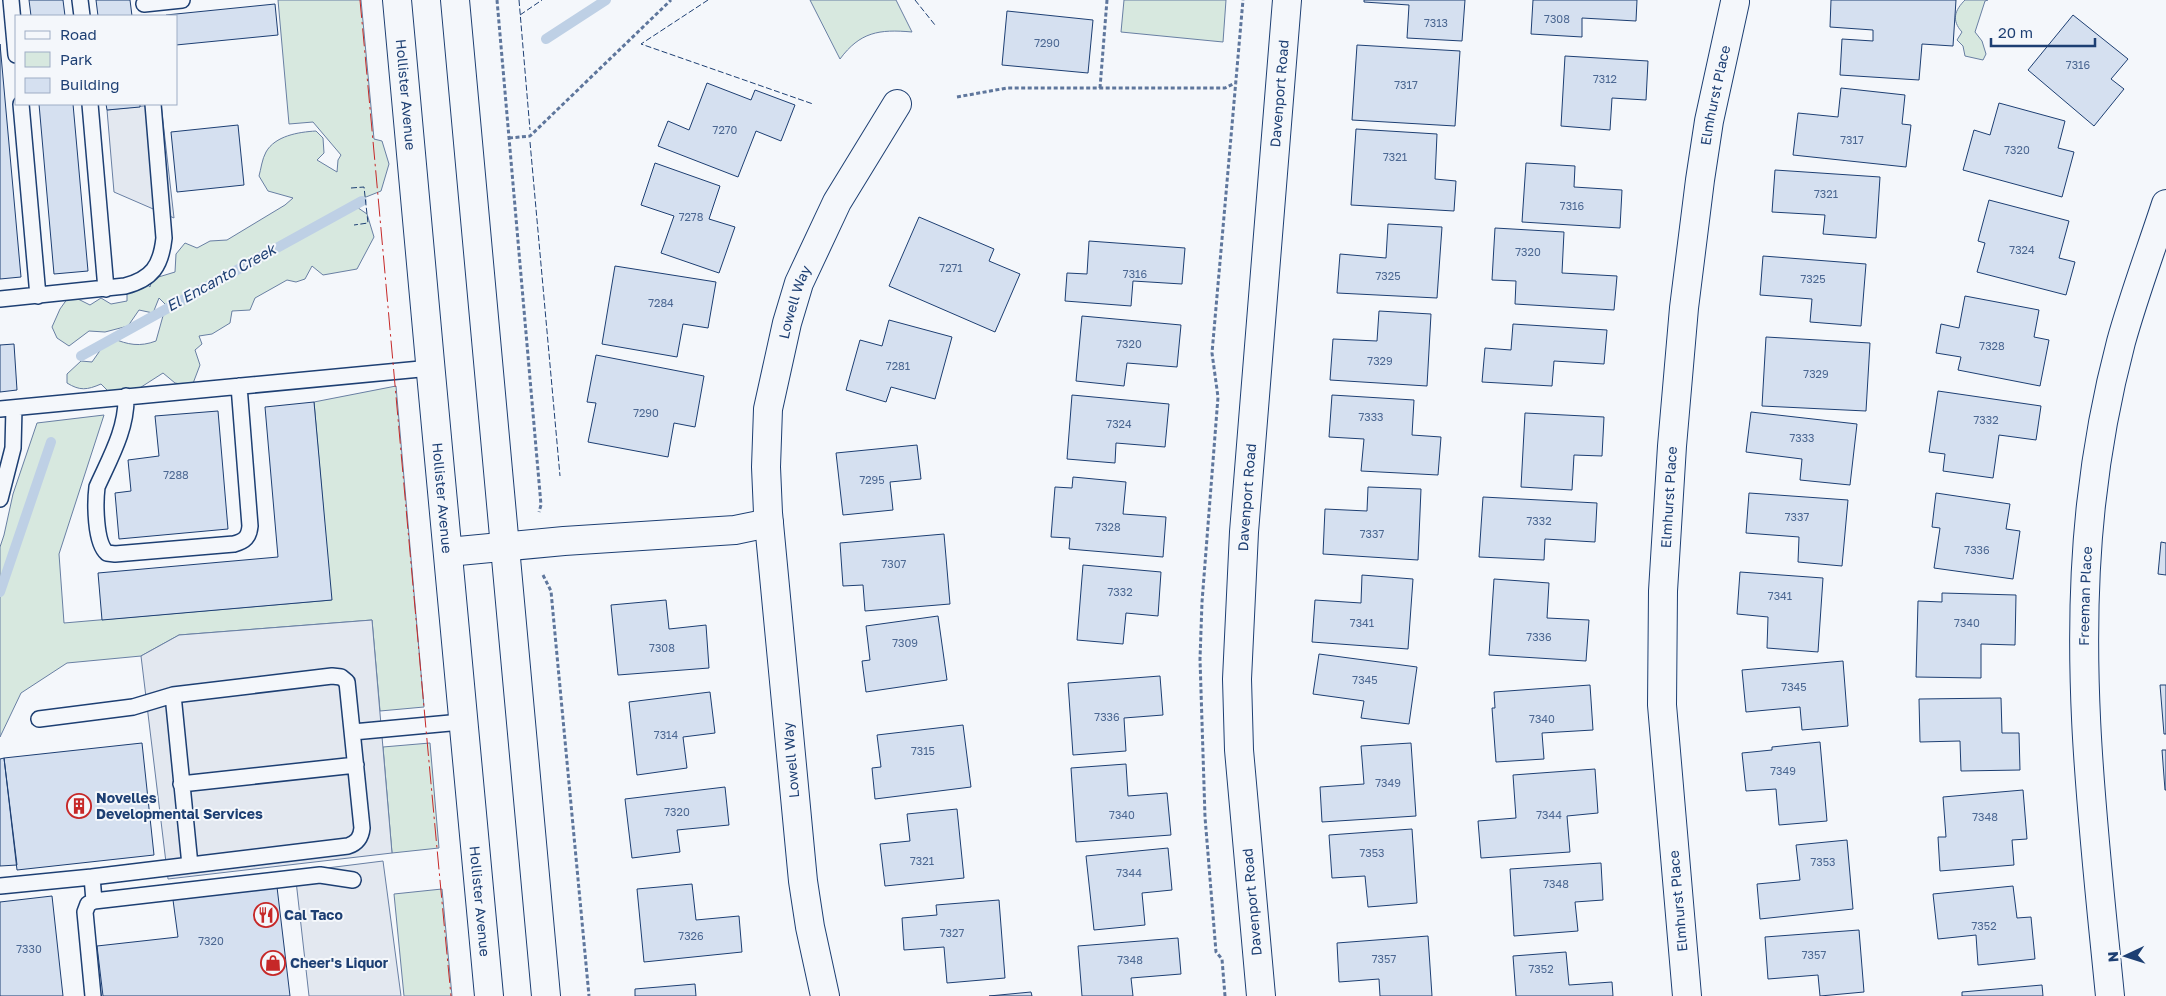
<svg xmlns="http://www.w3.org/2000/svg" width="2166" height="996" viewBox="0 0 2166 996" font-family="'Golos Text',sans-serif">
	<rect width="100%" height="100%" fill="#f4f7fb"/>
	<path fill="#d7e8df" stroke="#687fa3" d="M278,0H361L374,139L382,141L389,164L381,191L351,203L367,214L374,237L357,269L323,275L312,266L305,279L296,282L287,280L255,298L250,310L232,311L230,323L212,334L199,336L202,344L195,350L200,365L192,386L175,383L163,373L135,391L110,393L101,384C87,390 80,391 67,383V374L81,361L92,362L106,342L112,338C128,345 140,347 156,341L166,305L159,298L153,313L139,310L128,326L105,332L89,331L69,346L57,338L52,327L60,309L70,295L90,305L101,298L111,304L127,301V291L138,277L150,287L152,279L175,272L176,254L185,243L197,248L210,241L227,240L285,205L293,198L268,191L259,176C261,169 262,159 266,152C275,136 298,132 316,131L323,138L324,153L317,160L337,172L338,160L341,155L313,122L289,124Z
		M810,0H896L912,32C879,29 860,32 840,59Z
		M1124,0H1226L1223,42L1121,32Z
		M1965,0H1988L1985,1L1975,32L1982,41L1986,54L1983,60L1965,56L1963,46L1957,40L1962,32C1951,20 1955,10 1965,0Z
		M396,386L424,707L380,711L372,620L179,635L141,656L67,663L21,693L0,737V547L4,535L13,494L37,423L104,415L59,554L64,623L331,600L314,402Z
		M430,743L439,848L392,853L383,747Z
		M442,889L452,996H404L394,894Z"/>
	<path fill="#e3e8f0" stroke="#687fa3" d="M161,104L174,218L114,192L107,110Z
		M372,620L392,853L168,879L141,656L179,635Z
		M383,861L401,996H309L295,872Z"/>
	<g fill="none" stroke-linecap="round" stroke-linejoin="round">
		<path stroke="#bed0e5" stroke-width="10" d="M546,39L606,0
			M81,356L362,201
			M0,592L51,442"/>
	</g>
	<path fill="#d5e0f0" stroke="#1d3f73" d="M29,0H63L65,16H31Z
		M96,0H130L132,16H98Z
		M1364,0H1465L1462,41L1407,38L1409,5L1364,2Z
		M1533,0H1637L1636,21L1582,18V37L1531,34Z
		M1831,0H1956L1953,46L1922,44L1919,80L1840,75L1842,39L1873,41V30L1830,27Z
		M275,4L278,35L176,45V16H166V15Z
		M1007,11L1093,20L1088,73L1002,65Z
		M2073,15L2128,59L2111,79L2124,89L2094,126L2028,70Z
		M0,44L21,277L0,279Z
		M1357,45L1460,51L1455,126L1352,120Z
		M1565,56L1648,61L1646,100L1612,98L1610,130L1561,126Z
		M707,83L751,100L755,90L795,105L781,141L756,131L738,177L658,146L668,121L689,130Z
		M1841,88L1905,95L1902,124L1911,125L1906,167L1793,155L1798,113L1838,117Z
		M1999,103L2065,121L2058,148L2074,152L2062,197L1963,170L1974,130L1990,135Z
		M39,104H73L88,271L54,274Z
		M106,104H140V107L107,110Z
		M238,125L244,185L177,192L171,132Z
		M1356,129L1437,134L1435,179L1456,181L1454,211L1351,205Z
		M655,163L720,186L709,219L735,227L719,273L661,253L674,216L641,205Z
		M1526,163L1575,166L1574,187L1622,190L1620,228L1522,222Z
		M1775,170L1880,177L1876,238L1823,234L1825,215L1772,212Z
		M1989,200L2069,221L2059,258L2075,262L2066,295L1977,272L1985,243L1978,241Z
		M919,217L994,249L989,261L1020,274L995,332L889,286Z
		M1388,224L1442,227L1437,298L1337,293L1340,254L1386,258Z
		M1495,228L1564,232L1562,273L1617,276L1614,310L1515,304L1516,281L1492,280Z
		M1089,241L1185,248L1182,284L1133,281L1131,306L1065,301L1067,273L1087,274Z
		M1763,256L1866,264L1861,326L1810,322L1812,299L1760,295Z
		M615,266L716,282L708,328L683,324L677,357L602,344Z
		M1965,296L2039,310L2034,337L2049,340L2040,386L1958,370L1961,357L1936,353L1941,324L1959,328Z
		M1379,311L1431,314L1427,386L1330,380L1333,339L1377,341Z
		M1082,316L1181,325L1177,367L1127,363L1124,386L1076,381Z
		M889,320L952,337L935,399L891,387L886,402L846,390L860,340L882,346Z
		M1513,324L1607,330L1604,364L1554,361L1552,386L1482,382L1485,348L1511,350Z
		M1766,337L1870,343L1866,411L1762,406Z
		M14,344L17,390L0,392V345Z
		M596,355L704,376L695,427L674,423L668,457L588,442L596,403L587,402Z
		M1938,391L2041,406L2036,440L1999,435L1993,478L1943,471L1945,454L1929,452Z
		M1072,395L1169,404L1165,447L1116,443L1115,463L1067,459Z
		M1332,395L1414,400L1412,435L1441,437L1438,475L1361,471L1364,439L1329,437Z
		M314,402L332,600L102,620L98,573L278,557L265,407Z
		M218,411L228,529L119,539L115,493L131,491L128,460L159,456L155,416Z
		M1751,412L1857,424L1850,485L1800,480L1802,459L1746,452Z
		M1525,413L1604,417L1602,456L1574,455L1572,490L1521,487Z
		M917,445L921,479L890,482L893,510L843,515L836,453Z
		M1073,477L1126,482L1123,514L1166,517L1163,557L1069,549L1070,538L1051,537L1055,487L1072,488Z
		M1368,487L1421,489L1418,560L1323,554L1325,509L1367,511Z
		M1749,493L1848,500L1842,566L1798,562L1799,537L1746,533Z
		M1936,493L2010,504L2006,529L2020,531L2013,579L1934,568L1940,528L1932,527Z
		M1483,497L1597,503L1595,542L1545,539L1544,560L1479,557Z
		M944,534L950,604L865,611L863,585L843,586L840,543Z
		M2161,542L2166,543V575L2158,574Z
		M1083,565L1161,572L1158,616L1126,613L1123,644L1077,640Z
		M1740,572L1823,578L1818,652L1767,648L1768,617L1737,614Z
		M1362,575L1413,579L1408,649L1312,642L1315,600L1361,603Z
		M1494,579L1549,583L1547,618L1589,620L1586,661L1489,655Z
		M1942,593L2016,595L2015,645L1981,644V678L1916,677L1918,601L1942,602Z
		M666,600L669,629L706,625L709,668L618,675L611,605Z
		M938,616L947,680L866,692L862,661L870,660L866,626Z
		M1319,654L1417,667L1409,724L1361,718L1364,701L1313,694Z
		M1843,661L1848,726L1802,730L1800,707L1746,712L1742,670Z
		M1160,676L1163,715L1124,718L1126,751L1073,755L1068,683Z
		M1590,685L1593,730L1542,733L1544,759L1496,762L1492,708H1495L1494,692Z
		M2160,685H2166V734H2164Z
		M710,692L715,733L683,737L687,768L637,775L629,702Z
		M2001,698L2002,733H2019L2020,770L1961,771L1960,741L1920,742L1919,699Z
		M963,725L971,787L875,799L872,768L881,767L877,735Z
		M1820,742L1827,821L1779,825L1776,789L1746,791L1742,753L1772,750V747Z
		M142,743L154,855L17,870L4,758Z
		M1411,743L1416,816L1322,822L1320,787L1364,784L1361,746Z
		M2162,750H2166V790H2165Z
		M4,758L17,865L0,866V759Z
		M1126,764L1128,796L1167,793L1171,835L1076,842L1071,768Z
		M1595,769L1598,813L1567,816L1570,852L1481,858L1478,821L1516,818L1513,775Z
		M725,787L729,825L677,830L680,852L632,858L625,799Z
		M2023,790L2027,839L2012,840L2014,865L1940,871L1938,837H1946L1943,797Z
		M957,809L964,878L885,886L880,844L910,841L907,814Z
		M1412,829L1417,903L1368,907L1365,876L1332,878L1329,835Z
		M1847,840L1853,909L1760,919L1757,884L1800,880L1796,845Z
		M1168,848L1172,890L1142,893L1145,925L1094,930L1086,856Z
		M1601,863L1603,900L1575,902L1578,931L1514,936L1510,869Z
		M692,884L696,920L739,916L742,952L644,962L637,889Z
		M2013,886L2017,918L2031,917L2035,959L1978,965L1976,935L1938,939L1933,894Z
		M277,887L290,996H103L97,946L178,937L173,900Z
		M52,896L63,996H0V902Z
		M999,900L1005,978L947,983L944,947L904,950L902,918L937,915L936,905Z
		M1859,930L1864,992L1820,996L1818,975L1768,979L1765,937Z
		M1428,936L1432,996H1380L1379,979L1339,982L1337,943Z
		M1178,938L1181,974L1131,978L1133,996H1082L1078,946Z
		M1566,952L1569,985L1612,982L1613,996H1516L1513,956Z
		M695,984L696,996H635V989Z
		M2042,985L2043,996H1962V992Z
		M1031,992L1032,996H989Z"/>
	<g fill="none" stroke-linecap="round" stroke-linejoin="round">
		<defs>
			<path id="service" d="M11,0L16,55
				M80,0L82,16
				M144,4L182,0
				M21,104L38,296
				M90,104L106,289
				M0,299L125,286C152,279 161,266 164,238L153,104
				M126,396C127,429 110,458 97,487C95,503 95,543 107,553L115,554L234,544C245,541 249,537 250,526L239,386
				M0,409L431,368
				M0,499L13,448L14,408
				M173,695L190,865
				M39,719L133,707L173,695L332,676L341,677L347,682L362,828C361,838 357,843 348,846L92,877L94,901
				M353,732L461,722
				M181,784L356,765
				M0,886L92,877
				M93,996L85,912L88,904L94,901L320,875L353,880"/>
			<g id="minor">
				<path d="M448,552L564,541L735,530L769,523"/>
				<path id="s1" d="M825,996L810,927L803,881L768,513L766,467L768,409L787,323L799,283L837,202L897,104"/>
				<path id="s2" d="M1261,996L1239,750L1237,679L1244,532L1287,0"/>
				<path id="s3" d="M1687,996L1662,705L1663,591L1672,446L1684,308L1700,180L1709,121L1735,2"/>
				<path id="s4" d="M2110,996C2094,833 2073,669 2091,505C2097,450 2107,395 2121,342C2134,295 2151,250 2166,204"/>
			</g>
			<g id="secondary">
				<path id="s5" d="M397,0C428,332 456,664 489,996"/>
				<path d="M455,0L546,996"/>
			</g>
		</defs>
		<use href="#service" stroke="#1d3f73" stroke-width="18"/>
		<use href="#minor" stroke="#1d3f73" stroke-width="30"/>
		<use href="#secondary" stroke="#1d3f73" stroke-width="30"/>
		<path stroke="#5e769c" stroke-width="3" stroke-dasharray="4 2.5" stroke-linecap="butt" d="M497,0L541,505L539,512
			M1100,88L1107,0
			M957,97L1007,88H1225L1237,82
			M509,138L530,136L671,0
			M543,575L551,591L552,602L589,996
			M1225,996L1222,959L1216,952L1205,817L1200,659L1202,602L1218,397L1212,353L1243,0"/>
		<use href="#service" stroke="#f4f7fb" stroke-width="15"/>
		<use href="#minor" stroke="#f4f7fb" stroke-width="28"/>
		<use href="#secondary" stroke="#f4f7fb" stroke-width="28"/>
		<path stroke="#1d3f73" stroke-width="1" stroke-dasharray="6 2.5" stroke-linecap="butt" d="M519,0L530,130
			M708,0L641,44L813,104
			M915,0L935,25
			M520,15L542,0
			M530,142L560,476
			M351,188L364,187L368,223L354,225"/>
		<path stroke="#c62828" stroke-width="1" stroke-dasharray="18 4 2.5 4" stroke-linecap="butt" d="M360,0C391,332 419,664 451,996"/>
	</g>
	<defs>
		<symbol id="building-ring" viewBox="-11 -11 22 22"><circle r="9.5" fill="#f4f7fb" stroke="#c62828" stroke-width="1.5"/><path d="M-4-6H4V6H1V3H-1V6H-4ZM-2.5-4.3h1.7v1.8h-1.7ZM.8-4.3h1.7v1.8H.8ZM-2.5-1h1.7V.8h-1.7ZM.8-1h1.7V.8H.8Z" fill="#c62828"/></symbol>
		<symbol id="restaurant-ring" viewBox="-11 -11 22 22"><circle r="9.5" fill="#f4f7fb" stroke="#c62828" stroke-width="1.5"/><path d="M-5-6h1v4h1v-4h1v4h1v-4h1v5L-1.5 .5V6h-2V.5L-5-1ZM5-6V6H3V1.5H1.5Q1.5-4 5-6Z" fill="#c62828"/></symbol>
		<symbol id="shop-ring" viewBox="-11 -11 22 22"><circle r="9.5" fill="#f4f7fb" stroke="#c62828" stroke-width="1.5"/><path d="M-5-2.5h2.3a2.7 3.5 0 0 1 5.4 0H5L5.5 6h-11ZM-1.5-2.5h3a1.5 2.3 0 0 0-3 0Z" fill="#c62828"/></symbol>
	</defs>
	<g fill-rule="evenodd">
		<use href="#building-ring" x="65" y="792" width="28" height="28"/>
		<use href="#restaurant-ring" x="252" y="901" width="28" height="28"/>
		<use href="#shop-ring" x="259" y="949" width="28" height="28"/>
	</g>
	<g text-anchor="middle" stroke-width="4" stroke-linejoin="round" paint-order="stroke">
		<g font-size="11" fill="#4b6792">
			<text x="1557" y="23">7308</text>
			<text x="1436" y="27">7313</text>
			<text x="1047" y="47">7290</text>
			<text x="2078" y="69">7316</text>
			<text x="1605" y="83">7312</text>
			<text x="1406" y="89">7317</text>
			<text x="725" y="134">7270</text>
			<text x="1852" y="144">7317</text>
			<text x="2017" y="154">7320</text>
			<text x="1395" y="161">7321</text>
			<text x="1826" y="198">7321</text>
			<text x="1572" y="210">7316</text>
			<text x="691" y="221">7278</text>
			<text x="2022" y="254">7324</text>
			<text x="1528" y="256">7320</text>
			<text x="951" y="272">7271</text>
			<text x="1135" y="278">7316</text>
			<text x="1388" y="280">7325</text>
			<text x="1813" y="283">7325</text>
			<text x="661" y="307">7284</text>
			<text x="1129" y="348">7320</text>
			<text x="1992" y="350">7328</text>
			<text x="1380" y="365">7329</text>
			<text x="898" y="370">7281</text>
			<text x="1816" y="378">7329</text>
			<text x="646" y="417">7290</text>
			<text x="1371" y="421">7333</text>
			<text x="1986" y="424">7332</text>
			<text x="1119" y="428">7324</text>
			<text x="1802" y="442">7333</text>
			<text x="176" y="479">7288</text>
			<text x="872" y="484">7295</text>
			<text x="1797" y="521">7337</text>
			<text x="1539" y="525">7332</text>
			<text x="1108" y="531">7328</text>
			<text x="1372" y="538">7337</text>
			<text x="1977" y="554">7336</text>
			<text x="894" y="568">7307</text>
			<text x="1120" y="596">7332</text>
			<text x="1780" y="600">7341</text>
			<text x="1362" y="627">7341</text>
			<text x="1967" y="627">7340</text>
			<text x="1539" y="641">7336</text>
			<text x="905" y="647">7309</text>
			<text x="662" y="652">7308</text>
			<text x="1365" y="684">7345</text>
			<text x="1794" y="691">7345</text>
			<text x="1107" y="721">7336</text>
			<text x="1542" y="723">7340</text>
			<text x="666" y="739">7314</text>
			<text x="923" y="755">7315</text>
			<text x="1783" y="775">7349</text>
			<text x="1388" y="787">7349</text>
			<text x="677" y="816">7320</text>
			<text x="1122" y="819">7340</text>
			<text x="1549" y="819">7344</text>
			<text x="1985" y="821">7348</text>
			<text x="1372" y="857">7353</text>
			<text x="922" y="865">7321</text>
			<text x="1823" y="866">7353</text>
			<text x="1129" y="877">7344</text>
			<text x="1556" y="888">7348</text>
			<text x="1984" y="930">7352</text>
			<text x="952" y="937">7327</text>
			<text x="691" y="940">7326</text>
			<text x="211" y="945">7320</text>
			<text x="29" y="953">7330</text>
			<text x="1814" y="959">7357</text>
			<text x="1384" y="963">7357</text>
			<text x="1130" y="964">7348</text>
			<text x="1541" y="973">7352</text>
		</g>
		<g font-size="14" fill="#1d3f73" stroke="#f4f7fb">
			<text dy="5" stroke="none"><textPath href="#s2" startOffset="905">Davenport Road</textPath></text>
			<text dy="5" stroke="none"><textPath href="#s5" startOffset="95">Hollister Avenue</textPath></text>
			<text dy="5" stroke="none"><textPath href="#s3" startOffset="905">Elmhurst Place</textPath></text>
			<text dy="5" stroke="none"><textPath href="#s1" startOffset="701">Lowell Way</textPath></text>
			<text dy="5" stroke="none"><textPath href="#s3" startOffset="500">Elmhurst Place</textPath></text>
			<text dy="5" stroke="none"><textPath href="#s5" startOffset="500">Hollister Avenue</textPath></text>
			<text dy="5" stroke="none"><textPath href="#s2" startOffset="500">Davenport Road</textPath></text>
			<text dy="5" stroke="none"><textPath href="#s4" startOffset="401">Freeman Place</textPath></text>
			<text transform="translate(791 760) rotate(-95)" y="5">Lowell Way</text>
			<text dy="5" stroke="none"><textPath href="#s5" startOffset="905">Hollister Avenue</textPath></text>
			<text transform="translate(1678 901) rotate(-95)" y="5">Elmhurst Place</text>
			<text transform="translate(1252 902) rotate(-95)" y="5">Davenport Road</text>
		</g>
		<g font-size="14" font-weight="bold" fill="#1d3f73" stroke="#f4f7fb" text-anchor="start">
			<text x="96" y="803">Novelles<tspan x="96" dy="16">Developmental Services</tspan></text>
			<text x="284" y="920">Cal Taco</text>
			<text x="290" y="968">Cheer's Liquor</text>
		</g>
		<g font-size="15" font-style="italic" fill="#1d3f73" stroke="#f4f7fb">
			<text transform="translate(221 278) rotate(-29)" y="5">El Encanto Creek</text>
		</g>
	</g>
	<rect x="15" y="15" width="162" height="90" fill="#f4f7fb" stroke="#9eadc5"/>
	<rect x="25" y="31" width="25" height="8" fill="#f4f7fb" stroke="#9eadc5"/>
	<text x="60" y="40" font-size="15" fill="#1d3f73">Road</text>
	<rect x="25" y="52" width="25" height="15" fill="#d7e8df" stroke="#9eadc5"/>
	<text x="60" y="65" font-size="15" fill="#1d3f73">Park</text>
	<rect x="25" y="78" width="25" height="15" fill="#d5e0f0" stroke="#9eadc5"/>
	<text x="60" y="90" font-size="15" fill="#1d3f73">Building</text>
	<g transform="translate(2126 956) rotate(266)" stroke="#f4f7fb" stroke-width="4" paint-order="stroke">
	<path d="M0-4L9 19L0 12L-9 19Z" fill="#1d3f73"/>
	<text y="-8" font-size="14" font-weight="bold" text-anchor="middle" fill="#1d3f73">N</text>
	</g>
	<path d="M1991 38v8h104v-8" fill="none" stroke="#1d3f73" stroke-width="2.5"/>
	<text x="1998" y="38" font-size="15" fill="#1d3f73" stroke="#f4f7fb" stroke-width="4" paint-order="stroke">20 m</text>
</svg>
